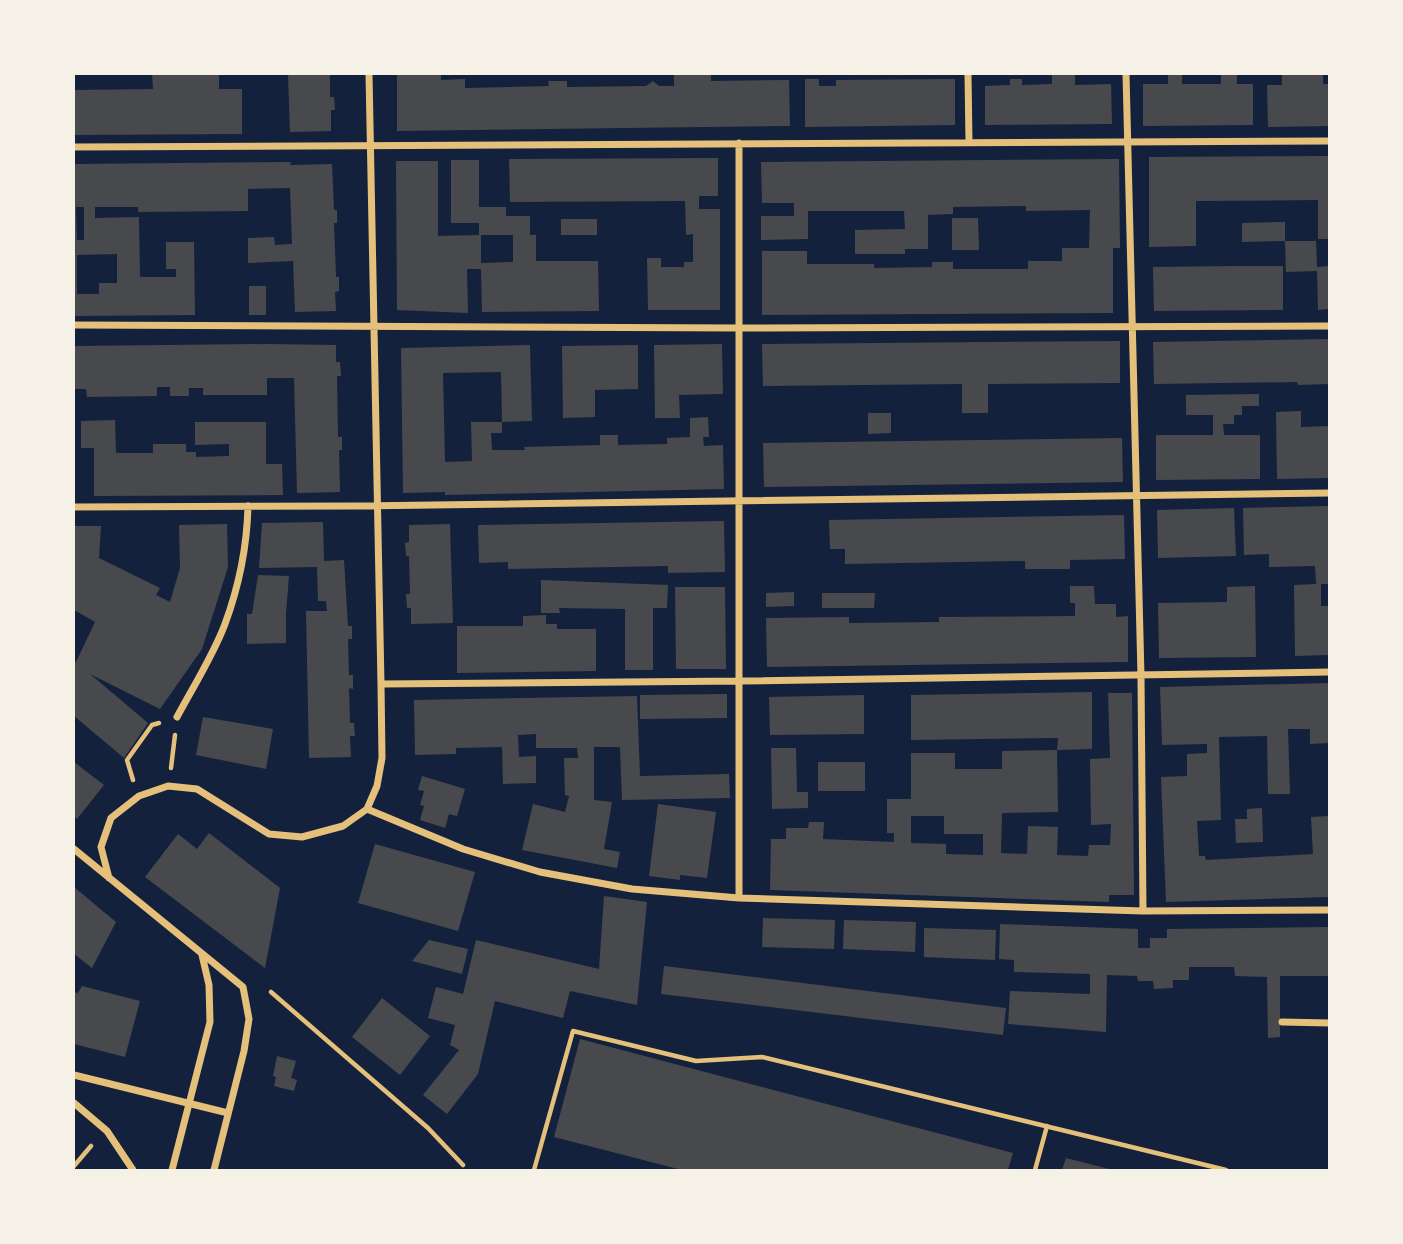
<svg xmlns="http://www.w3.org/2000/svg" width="1403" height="1244" viewBox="0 0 1403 1244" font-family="'Work Sans',sans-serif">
	<rect width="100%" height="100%" fill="#14213d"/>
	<path fill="#48494c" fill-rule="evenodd" d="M152,74H219V89H242V134L74,135V90L153,89Z
		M288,74H330V97H334L335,110H331V131L290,132Z
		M397,74H441V80L465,79V88L549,86L548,81H567V87L646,86L653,81L659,86H674V75H711V81L789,80L790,126L397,131Z
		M1052,74H1075V85L1111,84L1112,124L985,125V86L1010,85V79H1022V85L1052,84Z
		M1168,74H1182V84H1221V74H1237V84H1253V125L1143,126V84H1168Z
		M1282,74H1323V84H1329V126L1268,127L1267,85H1282Z
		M805,79H819V86H836V80L955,79V125L805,127Z
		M1329,156V239H1318V200L1196,201V246L1149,247V157Z
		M718,158V196H699V209H720V310H648L647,258H661V267H684V262H693V234L686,235L685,201L510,202L509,159Z
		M1119,159L1120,248H1113V313L762,315V251H807V264H874V268L932,267V262H953V269H1028V261H1062V248H1089L1090,210L1026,211V206L953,207V214L928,215V249H905V254H855V230L905,229L904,211H808V239L761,240V216H794V203H762L761,162Z
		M451,160H479V207H506V216H530V235H536V261H598L599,311L482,312L481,269H467L468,313L397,310L396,161H438V236L479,235V223H451ZM481,235H513V262L481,263Z
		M291,162L290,165L332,164L334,210H337V223H334L336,277H339V291L335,292L336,311L295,312L293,261L248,263V238L274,237L275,245L292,244L290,188L248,189V211L138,212V207H95V218L139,217L140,277H176V269H166V242H194L195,315L74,316V164ZM76,207H84V240H77ZM117,254V283H99V294H77V255Z
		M952,218H978L979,250H952Z
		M561,219H597V235H561Z
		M1285,222V241L1242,242V223Z
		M1285,241H1316L1317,267L1329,266V309L1318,310L1317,271L1286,272Z
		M1236,266H1283V310L1154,311L1153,267Z
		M249,286H266V315H249Z
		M1329,339V384L1298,385L1297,382L1154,384L1153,342Z
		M1120,341V383L988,384V413H962V384L763,386L762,344Z
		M266,344L336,345V362H340L341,376H337L338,437H342V450H339L340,492L297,493L294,378H267V395H203V388H189V396H170V387H157V396L87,397L86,389H74V346Z
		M722,344L723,394L679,395L680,418H655L654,345Z
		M530,345L532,421L502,422L501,372L443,373L445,462L472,461L471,422H502V433H491L492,450H525L524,447L600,445V435H618V445L667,444V438L690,437V418L708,417L709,437H703L704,446L723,445L724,489L445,495V492L403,493L401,348Z
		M638,345V389L595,390V417L563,418L562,346Z
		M1259,394V406H1242V415H1234V424H1223L1224,435H1260V479L1156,480V435H1213V415H1186V395Z
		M1301,411V427L1329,426V478L1277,479L1276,412Z
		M868,413H891V433L868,434Z
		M115,420L116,453H153V444H186V452H196V457L229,456V444L195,445V422H266V464H282L283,495L94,496V448H81V421Z
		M1122,438L1123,482L764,487L763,443Z
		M1329,506V584H1321V606H1329V655L1295,656L1294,585L1316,584L1315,566L1269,567V554L1244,555L1243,508Z
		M1234,508L1236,556L1158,558L1157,510Z
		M1124,515L1125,559L1070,560V569H1025V561L845,564V549H830L829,520Z
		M724,521L725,572L668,573V566L508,569V562L479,563L478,525Z
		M323,522L324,561L344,560L348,626H352V639H348L349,675H353V689L349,688L350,723H354L355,736H350L351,757L309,758L306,611H327L326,601H318L317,567L259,568L262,523Z
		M227,524L228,567L202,649L160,709L90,674L148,723L124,758L74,716V660L76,662L95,622L74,610V526H101L99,558L160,588L156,595L170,602L180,568L179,525Z
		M450,524L453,623L411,624V608H407L406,594H410L409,556H406L405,543L409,542V525Z
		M258,575L289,576L286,613V643L247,644V614H252Z
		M541,580L668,585L667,608H653V670H625V609L559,608L560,613H541Z
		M1070,586H1094L1095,604H1116V617L1128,616V662L767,667L766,618L849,617V623L939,622V617L1075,616V603H1070Z
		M1255,586L1256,657L1159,658L1158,603L1227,602V587Z
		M675,587H725L726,669H676Z
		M794,592V606L766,607V593Z
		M822,593H875L874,608H822Z
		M546,615V624H557V629H596V671L457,673V626H523V616Z
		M1329,683V743L1310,744V729H1288L1290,794H1268L1267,736L1219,737L1221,820L1197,821L1199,856H1205L1206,860L1313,854L1311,817L1329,816V897L1166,902L1161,777L1187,776V754L1207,753V744L1162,745L1160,687Z
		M1092,692V749L1057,750L1058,812L1002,813L1001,853L1027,854L1028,826L1058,827L1057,855L1088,856L1089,845H1110L1111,824L1091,825L1090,759L1110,758L1108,693H1132L1134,895H1109V902L770,890L771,839H786V828H808L809,822H824L823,839L894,842V833H887V799H911V753H955V769H1002V751L1057,750L1058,738L911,740V695ZM911,816H944V834H983V855L946,854V844L911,843Z
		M727,694V718L640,719V695Z
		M864,695V734L770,735L769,697Z
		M637,696L640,776L729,774L730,798L622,800L620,747H594V800L612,802L604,849L620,852L617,868L522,850L533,804L565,812L569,796L565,795L564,758H578L577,748H536V734L518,735L519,757L536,756V783L503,784L502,747L456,748V754L415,755L414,700Z
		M203,717L273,729L266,769L196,755Z
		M771,748H796L797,792H808V808L772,809Z
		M74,762L104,785L77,819L74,816Z
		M818,762H865V791H818Z
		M422,776L465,789L457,816L449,814L445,828L420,820L424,806L420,805L424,791L418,790Z
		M658,804L716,812L707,878L680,875V880L649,876Z
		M1262,808L1263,842L1236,843L1235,819H1247V809Z
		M209,833L280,888L265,968L145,877L178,834L197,849Z
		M375,844L475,872L458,931L358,903Z
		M74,887L116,922L92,968L74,954Z
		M604,896L647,902L637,1005L570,991L563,1018L495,1001L478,1074L447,1114L423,1095L459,1050L450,1045L455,1025L428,1018L436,987L463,994L476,940L599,969Z
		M763,918L835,920L834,949L762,947Z
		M844,920L916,922L915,952L843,949Z
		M1000,924L1138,929V948H1150V938H1167V929L1329,927V976H1280V1037L1268,1038L1267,977L1235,976L1234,967H1189V980H1173V988L1154,989L1153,981H1138L1137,976L1107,975L1106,1032L1008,1024L1010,991L1090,994V974L1014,972V960L999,959Z
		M924,928L996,930L995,960L924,957Z
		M429,940L468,949L462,974L412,961Z
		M664,966L1006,1008L1003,1035L661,994Z
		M82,986L140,1001L125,1057L74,1044V992L78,993Z
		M382,998L430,1036L400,1075L352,1037Z
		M580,1039L1013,1153L1008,1170H682L554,1137Z
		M277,1056L296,1061L291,1078L297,1080L294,1091L274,1086L276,1077L273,1076Z
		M1066,1158L1113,1170H1062Z"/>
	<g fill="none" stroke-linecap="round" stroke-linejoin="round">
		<path stroke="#e5c07b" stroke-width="4.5" d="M171,768L175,735
			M133,780L127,760L152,725L159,723
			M271,992L428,1128L463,1165
			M74,1166L91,1146
			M534,1170L573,1031L696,1061L762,1057L1226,1170
			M1035,1170L1047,1126"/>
		<path stroke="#e5c07b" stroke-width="7" d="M968,74L969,142
			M1126,74L1141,676L1143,911
			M74,147L1330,141
			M74,325L739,328L1330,326
			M74,507L357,506L1330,493
			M381,684L740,681L1330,672
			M177,717C193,687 213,656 225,624C239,586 247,547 248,506
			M367,809L463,849L540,872L632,889L739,898L1143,911L1330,910
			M74,849L243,987L249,1019L244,1051L214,1170
			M109,878L101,847L111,818L139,796L168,786L197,789L269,834L302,837L343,826L367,809L377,786L382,758L381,684L369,74
			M739,898V143
			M1282,1022L1330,1023
			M74,1075L228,1113
			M74,1103L107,1131L133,1170
			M172,1170L210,1022L209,985L202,955"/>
	</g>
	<rect width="1403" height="1244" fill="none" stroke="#f6f1e7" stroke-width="150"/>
</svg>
